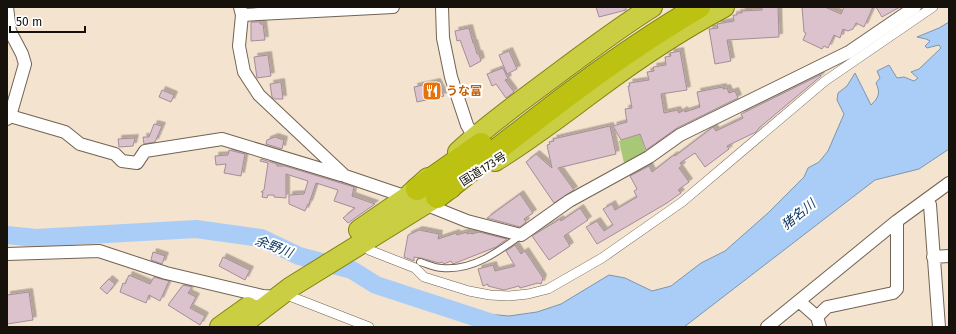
<svg xmlns="http://www.w3.org/2000/svg" width="956" height="334" viewBox="0 0 956 334" font-family="'Fira Sans','Noto Sans JP',sans-serif">
	<defs>
		<filter id="shadow"><feDropShadow dx="3.5" dy="-3.5" stdDeviation="0" flood-color="#0004"/></filter>
	</defs>
	<rect width="100%" height="100%" fill="#f4e3cf"/>
	<path fill="#a8c777" d="M640,134L646,152L624,163L619,141Z"/>
	<path fill="#a9cdf6" stroke="#7d95af" d="M949,22V149L919,169L875,180L684,327H480L487,314L509,316L537,312L561,304L609,275L625,278L652,291L671,286L701,263L725,251L768,213L804,177L808,168L819,162L828,151L844,114L837,100L838,93L847,86L855,73L871,105C878,98 881,94 876,83L880,78L877,71L889,65L897,78L904,77L914,81L918,78L911,72L919,69L941,48L939,45L927,48L925,46L930,41L926,39L917,37L939,28Z"/>
	<g fill="none" stroke-linecap="round" stroke-linejoin="round">
		<path stroke="#a9cdf6" stroke-width="18" d="M7,235L36,238L196,229L261,238L299,256L352,270L376,285L505,327"/>
	</g>
	<path fill="#dbc2cd" stroke="#a48d98" filter="url(#shadow)" d="M596,7H626V10L599,17Z
		M762,7H778L779,37L727,40L731,61L715,64L709,29L718,28L717,24L734,21L733,15H737V13H742V11L762,10Z
		M802,7H825L841,14L844,7H873L864,27L856,23L853,29L848,31L843,29L840,38L834,35L828,48L824,46L822,49L803,40L806,33L804,32Z
		M876,7H900L882,17Z
		M251,22H260V24H263L265,40L251,41Z
		M469,28L473,43H474L477,54H479L481,61L470,67L460,40L457,41L455,31Z
		M509,51L517,69L507,74L499,55Z
		M680,51L687,90L661,94L664,113L677,110L679,113L684,110L685,112L700,107L697,92L723,87V89L727,88L729,93L735,91L738,98L677,128L646,150L640,134L621,140L613,126L627,122L625,109L632,108L628,86H630L629,83L649,80L647,72L654,71L653,67L666,65L665,57L671,56L670,53Z
		M268,55L271,76L257,78L254,57Z
		M503,68L508,79L505,80L514,92L506,98L496,84L492,86L487,74Z
		M820,75L821,76L759,128L756,132L727,146L729,149L705,167L695,153L680,163L682,166L679,168L689,182L678,190L681,193L667,203L597,244L586,227L597,221L604,231L613,225L603,209L612,204L615,210L637,197L634,191L637,189L630,176L649,166L652,172L674,155L675,156L713,127L716,131L743,118L741,114Z
		M281,82L283,99H275L272,97L270,84Z
		M437,82L444,96L417,102L414,87Z
		M162,90L174,95L171,102L159,97Z
		M154,124L162,126L155,142L144,144L143,137H149Z
		M610,126L616,154L558,168L574,190L554,203L526,162L536,154L552,168L547,145L550,144L549,142L554,141L553,139Z
		M275,137L284,140L282,149L266,144L267,140Z
		M135,138L133,146L119,147L118,139Z
		M229,150L245,154L241,176L224,173L226,164L216,165L215,156L228,155Z
		M261,159L277,164V166H285L354,187L352,196L375,204L348,223L343,218L355,208L334,201L338,190L316,183L309,204H308L305,211L289,204V195L304,194L308,181L286,174V198L274,197V195H268L267,198L262,197L263,192H261L264,190L268,163L260,161Z
		M520,194L533,213L524,219L526,222L520,227L487,218Z
		M580,208L588,220L564,236L570,246L549,260L532,236L560,219L561,221Z
		M419,230L439,234L438,239L456,233L457,235L467,232V234L471,233L472,234L479,232L507,239L496,247L453,264L451,261L444,264L442,262L439,263L421,258L414,257V261L404,257L408,235Z
		M515,245L521,254L525,251L543,278L541,284L538,283L520,288L519,286L504,290L488,286V284L483,286L478,269L493,265L495,271L515,266L506,251Z
		M153,252L165,256L162,264L151,260Z
		M223,257L250,270L245,280L219,266Z
		M129,275L150,284L154,277L169,281L160,301L149,295L146,303L120,292L123,283L125,284Z
		M109,279L115,284L107,294L100,288Z
		M183,285L192,287L188,293L196,297L190,308L205,316L200,325L168,305Z
		M29,292L33,320L7,324V295Z"/>
	<g fill="none" stroke-linecap="round" stroke-linejoin="round">
		<defs>
			<path id="service" d="M420,262C427,264 435,268 442,268C472,271 498,252 521,235"/>
			<path id="pedestrian" d="M369,250L415,268L424,277L469,291L490,295L509,296L528,294L548,289L602,258L682,202L825,81L933,7
				M292,297L369,327"/>
			<path id="minor" d="M240,7L242,15L239,46L244,72L259,95L345,176L407,197L467,221L521,235L569,201L649,157L680,135L849,52L915,7
				M442,7L443,38L451,77L467,125L474,137
				M242,15L393,7
				M10,116L65,132L80,144L115,154L122,161L137,163L145,151L222,139L341,175
				M7,119L10,116L25,64L22,54L10,31L7,7
				M927,199L930,205L939,327
				M7,254L99,251L166,273L263,296L277,297
				M933,257L949,256
				M799,301L817,317L820,327
				M817,317L827,307L893,293L897,289V221
				M767,327L897,221L949,183"/>
			<path id="trunk" d="M458,152C483,129 510,109 537,89C575,61 612,32 652,7
				M495,161C531,139 563,114 597,89C637,59 679,31 724,7
				M359,230L407,197L428,178
				M220,327L248,307
				M239,327L291,287L451,188"/>
			<path id="motorway" d="M417,189L481,144
				M437,197C521,131 606,61 699,7"/>
		</defs>
		<use href="#service" stroke="#726352" stroke-width="8"/>
		<use href="#pedestrian" stroke="#726352" stroke-width="10"/>
		<use href="#minor" stroke="#726352" stroke-width="14"/>
		<use href="#trunk" stroke="#82830f" stroke-width="22"/>
		<use href="#motorway" stroke="#82830f" stroke-width="24"/>
		<use href="#service" stroke="#fff" stroke-width="6"/>
		<use href="#pedestrian" stroke="#fff" stroke-width="9"/>
		<use href="#minor" stroke="#fff" stroke-width="12"/>
		<use href="#trunk" stroke="#cace42" stroke-width="20"/>
		<use href="#motorway" stroke="#bcc112" stroke-width="22"/>
	</g>
	<defs>
		<symbol id="restaurant-square" viewBox="-11 -11 22 22"><rect x="-9" y="-9" width="18" height="18" rx="4" fill="#e8710a" stroke="#fff"/><path d="M-5-6h1v4h1v-4h1v4h1v-4h1v5L-1.5 .5V6h-2V.5L-5-1ZM5-6V6H3V1.5H1.5Q1.5-4 5-6Z" fill="#fff"/></symbol>
	</defs>
	<g fill-rule="evenodd">
		<use href="#restaurant-square" x="421" y="80" width="22" height="22"/>
	</g>
	<g text-anchor="middle" stroke-width="4" stroke-linejoin="round" paint-order="stroke">
		<g font-size="12" font-weight="bold" fill="#c56008" stroke="#fff" text-anchor="start">
			<text x="446" y="95">うな富</text>
		</g>
		<g font-size="12" fill="#16110a" stroke="#fff">
			<text transform="translate(483 169) rotate(-32)" y="4">国道173号</text>
		</g>
		<g font-size="13" font-style="italic" fill="#0b3660" stroke="#fff">
			<text transform="translate(798 214) rotate(-39)" y="5">猪名川</text>
			<text transform="translate(274 246) rotate(21)" y="5">余野川</text>
		</g>
	</g>
	<rect width="956" height="334" fill="none" stroke="#16110a" stroke-width="16"/>
	<path d="M10 26v6h75v-6" fill="none" stroke="#16110a" stroke-width="2"/>
	<text x="16" y="26" font-size="12" fill="#16110a" stroke="#ffffff" stroke-width="3" paint-order="stroke">50 m</text>
</svg>
